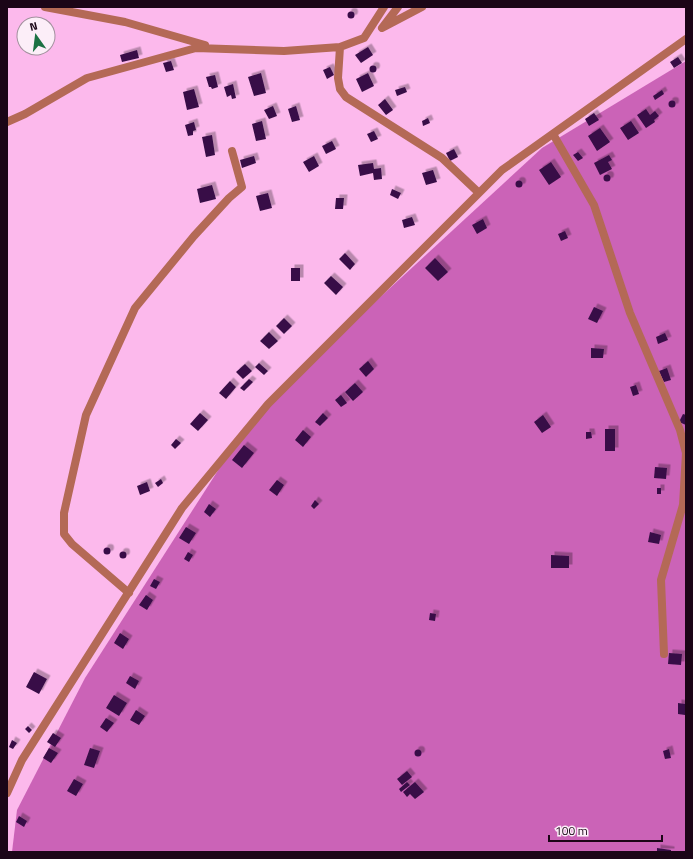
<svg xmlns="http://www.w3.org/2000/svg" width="693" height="859" viewBox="0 0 693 859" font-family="'Titillium Web',sans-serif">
	<defs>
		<filter id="shadow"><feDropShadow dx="3.5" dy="-3.5" stdDeviation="0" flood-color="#0004"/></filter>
	</defs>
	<rect width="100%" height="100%" fill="#fcb9ec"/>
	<path fill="#cb63b7" d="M686,61V852H12L17,810L85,678L242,433L364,312L542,148Z"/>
	<path fill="#371046" filter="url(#shadow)" d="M347.5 15a3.5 3.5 0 1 1 7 0a3.5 3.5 0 1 1-7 0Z
		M368,47L373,55L361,63L355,55Z
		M137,50L139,58L122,62L120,55Z
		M678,57L682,63L674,68L670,62Z
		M171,61L174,70L166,72L163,63Z
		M369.5 69a3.5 3.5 0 1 1 7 0a3.5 3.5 0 1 1-7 0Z
		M330,67L334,75L327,79L323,70Z
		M261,73L266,93L254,96L248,77Z
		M368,73L374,86L362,92L356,79Z
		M215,75L218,87L212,89L211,87H209L206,77Z
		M233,84L236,98L232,99L231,95L227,97L224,87Z
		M405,87L407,92L397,96L395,90Z
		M194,89L199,107L187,110L183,92Z
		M662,90L664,94L655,100L653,96Z
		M385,99L393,110L386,115L378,105Z
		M668.5 104a3.5 3.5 0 1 1 7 0a3.5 3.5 0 1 1-7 0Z
		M273,106L277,116L269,119L264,110Z
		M296,106L300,120L292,122L288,109Z
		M646,109L650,115L655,111L659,116L654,120L655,122L646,128L637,115Z
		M594,113L599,120L589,126L585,119Z
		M428,118L430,123L423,126L422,121Z
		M262,121L266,139L256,141L252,124Z
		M631,121L639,133L628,140L620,128Z
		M194,122L196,130L193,131V135L188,136L185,125Z
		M600,128L610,142L597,151L588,136Z
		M374,131L378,139L371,142L367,134Z
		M212,135L215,155L206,157L202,137Z
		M332,141L336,149L326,154L322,146Z
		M454,149L458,157L450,161L446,153Z
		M578,152L583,158L578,161L573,155Z
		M609,155L612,160L608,162L612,169L600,175L594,163Z
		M254,156L256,163L242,168L240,160Z
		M314,156L319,166L309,172L303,162Z
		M551,162L561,177L549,185L539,170Z
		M373,163L374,169L381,168L382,179L374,180L373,173L360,176L358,165Z
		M433,170L437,182L426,185L422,173Z
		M603.5 178a3.5 3.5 0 1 1 7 0a3.5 3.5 0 1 1-7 0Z
		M515.5 184a3.5 3.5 0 1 1 7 0a3.5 3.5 0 1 1-7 0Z
		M212,185L216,199L200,203L197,189Z
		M392,189L401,193L398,199L390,195Z
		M268,193L272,208L260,211L256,196Z
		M336,198H344L343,209H335Z
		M412,217L415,225L404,228L402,220Z
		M483,219L487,228L477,234L472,225Z
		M565,231L568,238L561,241L558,234Z
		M345,253L355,264L350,270L339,259Z
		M435,258L448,272L438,281L425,268Z
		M291,268H300V281H291Z
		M331,276L343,287L336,295L324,283Z
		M594,307L603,311L597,323L588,319Z
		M284,318L292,326L284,334L276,326Z
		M269,332L278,341L269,349L260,341Z
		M665,333L668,340L658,344L656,337Z
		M591,348L604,349L603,358H591Z
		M368,361L374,369L366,377L359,369Z
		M259,363L268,371L264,375L255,367Z
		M245,364L252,371L243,379L236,372Z
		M667,368L671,380L664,382L659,371Z
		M249,379L253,382L244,391L240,388Z
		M230,381L236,387L226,399L219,393Z
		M355,383L363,392L353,401L345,392Z
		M636,385L639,394L633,396L630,387Z
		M341,395L347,403L341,407L335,400Z
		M200,413L208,420L198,431L190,424Z
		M323,413L328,418L320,426L315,422Z
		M683,414L686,415V425L679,422Z
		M543,415L551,427L542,433L534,422Z
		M605,429H615V451H605Z
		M303,430L311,437L303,447L295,440Z
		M586,432H591L592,438L586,439Z
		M176,439L181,443L175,449L171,445Z
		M244,445L254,453L242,468L232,460Z
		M655,467L667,468L666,479L654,478Z
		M161,479L163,483L158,487L155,483Z
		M277,480L284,485L277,496L269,490Z
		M147,482L150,491L140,495L137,486Z
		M657,488H661V494H657Z
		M315,500L319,504L314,509L311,506Z
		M209,504L216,509L210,517L204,512Z
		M186,527L196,533L189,544L179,538Z
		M650,532L661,535L659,544L648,542Z
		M103.5 551a3.5 3.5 0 1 1 7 0a3.5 3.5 0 1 1-7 0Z
		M119.5 555a3.5 3.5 0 1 1 7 0a3.5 3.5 0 1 1-7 0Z
		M188,552L193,555L189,562L184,559Z
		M551,555L569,556V568H551Z
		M154,579L160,582L156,589L150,586Z
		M146,595L153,600L147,610L139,605Z
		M430,613L436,614L435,621L429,620Z
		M120,633L129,639L123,649L114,643Z
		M669,653L682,654L681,665L668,664Z
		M34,672L47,679L39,694L26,687Z
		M130,676L139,681L135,689L126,683Z
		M114,695L127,703L119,716L106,708Z
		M678,703L685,704V715L678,714Z
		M136,710L145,716L139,725L130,720Z
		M106,718L114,723L107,732L100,727Z
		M28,726L32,730L29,733L25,729Z
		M53,733L61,738L55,747L47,742Z
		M12,740L17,743L13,749L9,747Z
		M49,748L58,753L51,763L43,758Z
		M90,748L100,751L94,768L84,765Z
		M669,749L671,758L665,759L663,751Z
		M414.5 753a3.5 3.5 0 1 1 7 0a3.5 3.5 0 1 1-7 0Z
		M407,771L412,777L402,785L397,779Z
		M74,779L83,784L76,796L67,791Z
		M407,782L410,785L401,792L399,789Z
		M415,782L424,792L415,799L410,794L407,797L403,792Z
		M19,816L27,821L24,827L16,822Z
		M657,848L671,850V852H657Z"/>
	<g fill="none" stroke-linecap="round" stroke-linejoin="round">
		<path stroke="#b46956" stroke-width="8" d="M45,7L125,22L205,45
			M398,7L382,28L422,7
			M340,47L338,78L340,89L346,97L442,158L479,193
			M7,122L25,114L87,78L196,48L284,51L340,47L364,38L384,7
			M553,134L594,205L630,313L680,430L686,453L683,505L661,580L664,654
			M129,593L72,544L64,534V513L86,415L135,308L194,236L229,198L242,187L232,151
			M7,793L22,760L182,508L268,404L502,170L686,39"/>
	</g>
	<rect width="693" height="859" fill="none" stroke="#1b0517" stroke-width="16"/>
	<g transform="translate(36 36) rotate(346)"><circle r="19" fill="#fceef8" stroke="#a2919e"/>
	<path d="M0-3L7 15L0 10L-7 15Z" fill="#1c7144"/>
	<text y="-6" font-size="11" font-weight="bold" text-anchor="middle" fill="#1b0517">N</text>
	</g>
	<path d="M549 835v6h113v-6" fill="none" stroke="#1b0517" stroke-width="2"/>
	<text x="555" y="835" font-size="12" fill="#1b0517" stroke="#fceef8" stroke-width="3" paint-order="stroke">100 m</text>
</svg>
